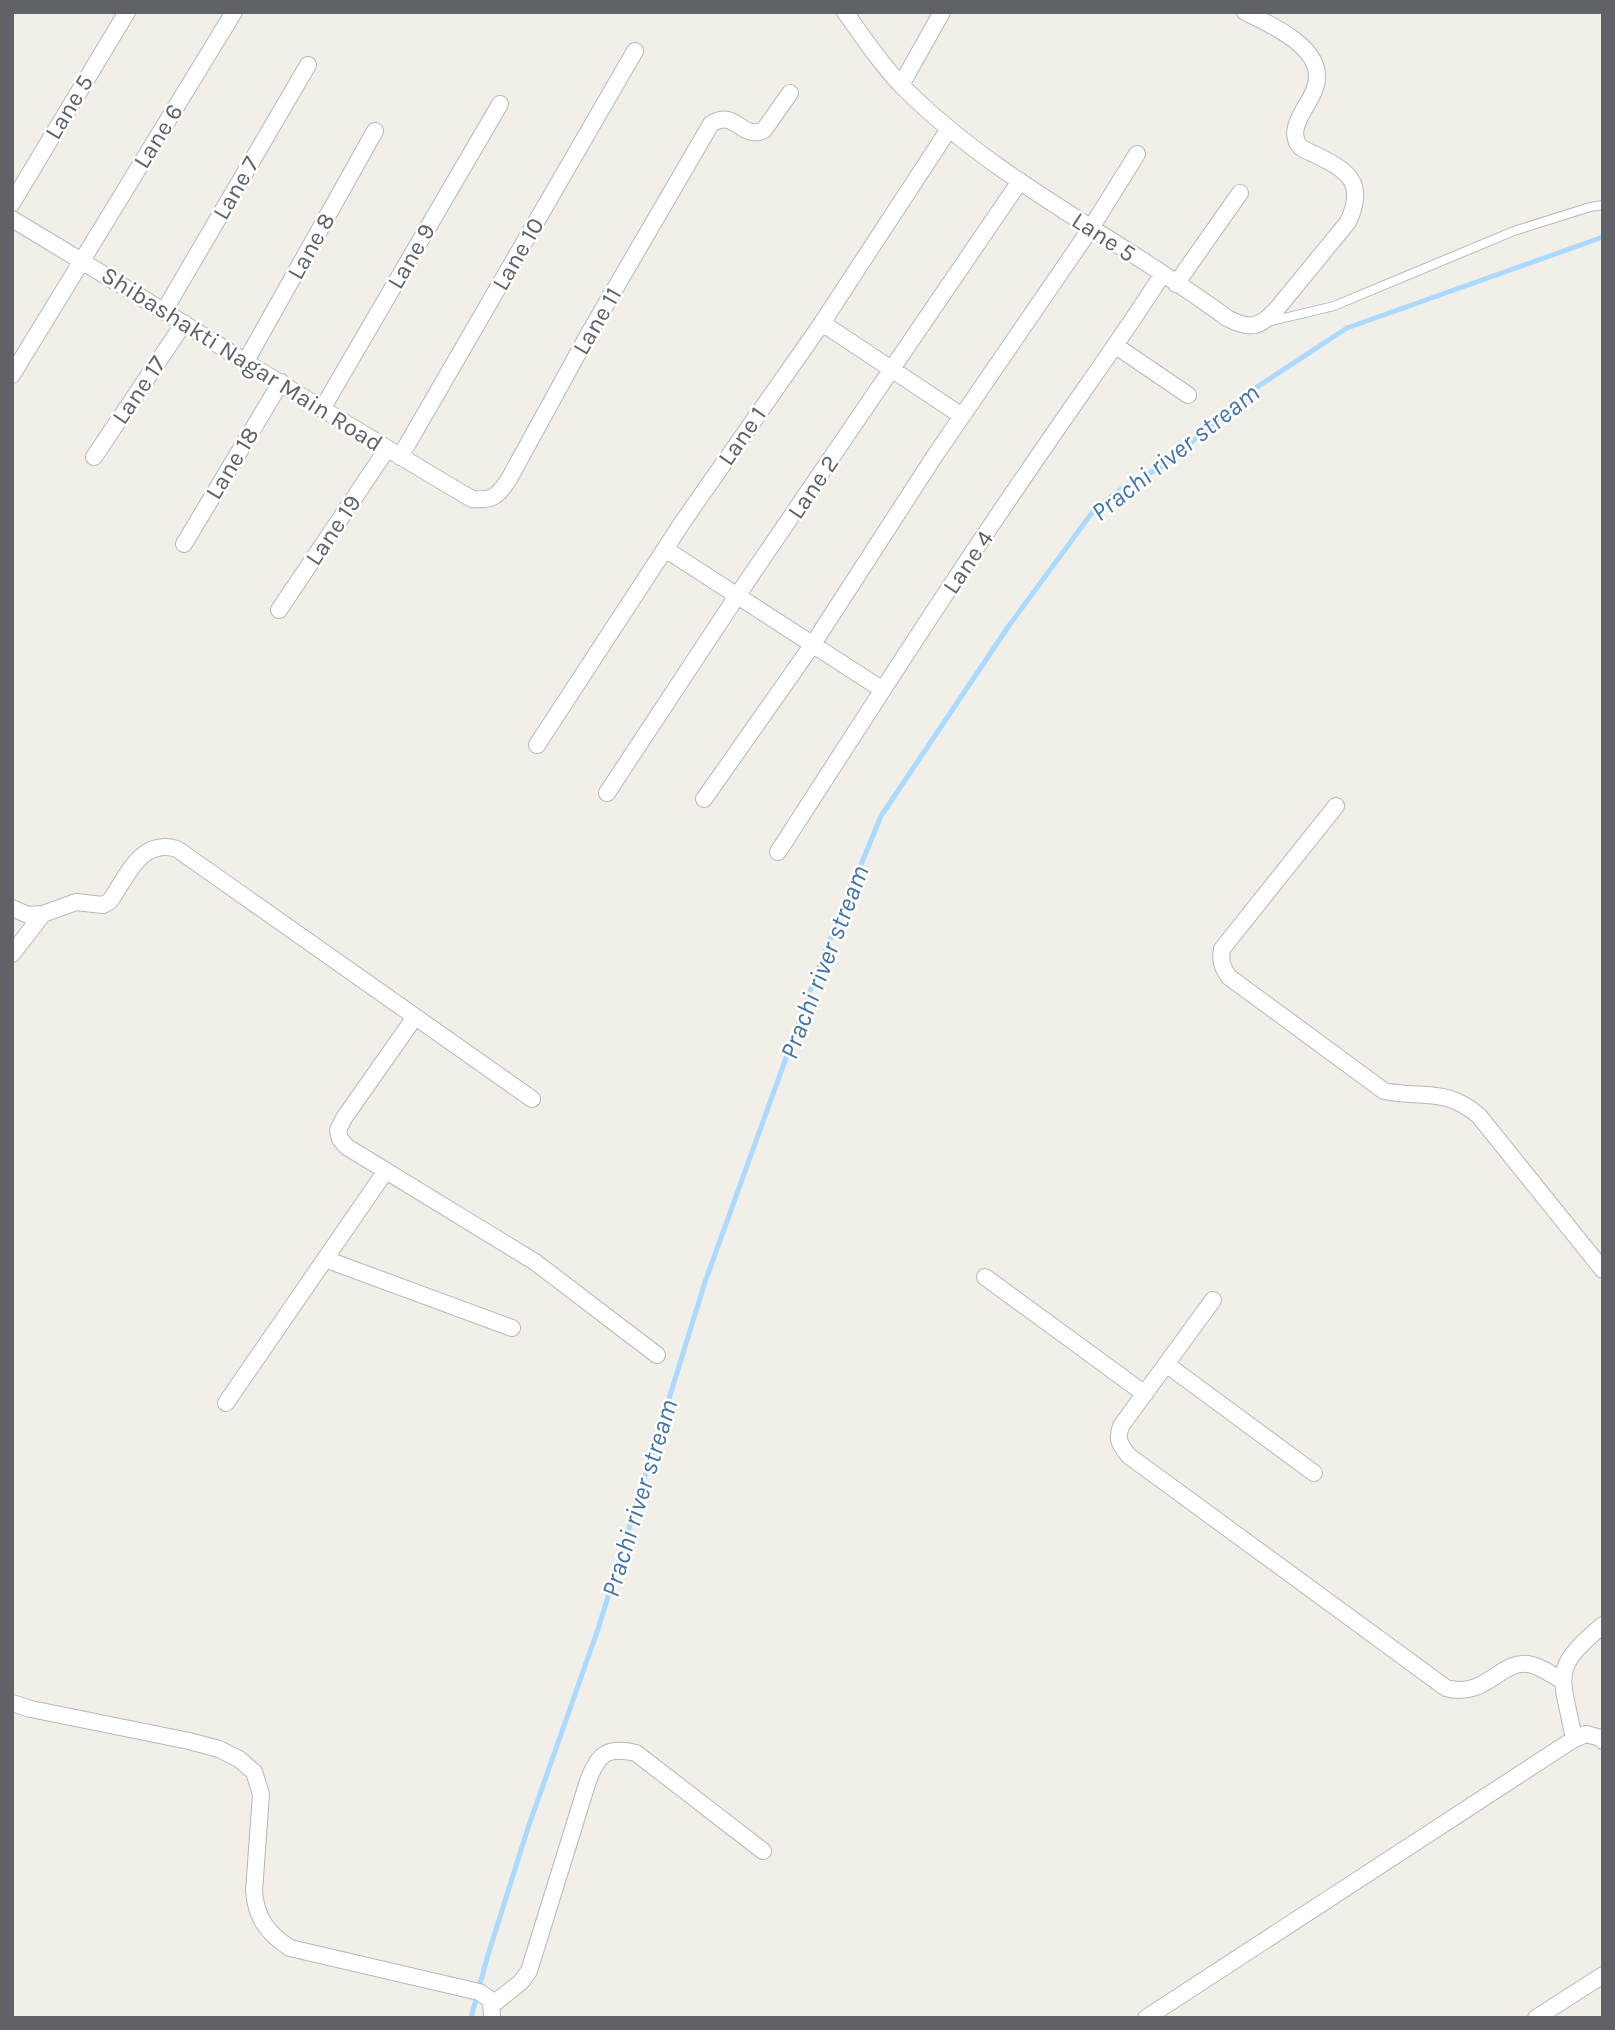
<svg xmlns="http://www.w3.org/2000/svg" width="1615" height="2030" viewBox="0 0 1615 2030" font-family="Karla,sans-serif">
	<rect width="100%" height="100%" fill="#f1efe8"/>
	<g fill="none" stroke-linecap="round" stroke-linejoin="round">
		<path stroke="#aadaff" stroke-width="5" d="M471,2018L487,1958L528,1828L598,1629L705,1282L820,964L881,816L1008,627L1094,510L1124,487L1166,464L1251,391L1347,328L1603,237"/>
		<defs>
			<path id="service" d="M1267,322L1334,306L1514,231L1590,207L1603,205"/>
			<path id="minor" d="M845,12C863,37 882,66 904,88C998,182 1121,239 1227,318C1250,330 1259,328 1276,310L1348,222C1367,182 1347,170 1314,154C1307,151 1300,149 1297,142C1292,131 1298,121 1303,111C1309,101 1317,89 1317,77C1318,45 1269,24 1245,12
				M901,85L942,12
				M12,203L127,12
				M12,219C166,311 317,408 472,499C493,501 498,496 509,479L588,335L711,124C736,108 741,141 764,130L790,93
				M1176,284L1240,193
				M164,311L308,65
				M822,323L962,416
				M1116,346L1188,395
				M246,361L375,131
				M12,375L234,12
				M322,409L500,104
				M94,457L184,323
				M400,457L635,51
				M184,544L281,382
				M665,549L883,690
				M279,610L387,449
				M537,745L684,520L822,323L949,129
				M607,793L737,596L1020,181
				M704,799L813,644L934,457L1091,228L1137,154
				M1336,806L1222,949C1220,961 1222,967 1229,977L1384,1091C1423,1099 1446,1087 1479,1116L1603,1270
				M778,852C866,716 953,579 1046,445C1085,388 1125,333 1162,275
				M12,908L28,915L43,914L76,902L103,905L110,901C128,875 141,838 177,849L532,1099
				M12,954L43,914
				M415,1017L344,1118L338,1130L340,1139L347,1147L535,1262L657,1355
				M325,1259L512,1328
				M985,1277L1145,1394
				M1213,1300L1121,1426C1116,1440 1120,1445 1129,1456L1446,1688C1486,1699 1500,1660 1528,1664C1541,1666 1552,1675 1563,1681
				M1166,1364L1314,1473
				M226,1403L385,1172
				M12,1703L31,1709L189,1741L219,1749L239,1759L254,1772L261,1794L254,1891C256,1918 268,1934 290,1948L479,1992L491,2000L492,2018
				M1574,1739C1562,1675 1549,1670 1603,1625
				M492,2005L521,1982L529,1971L588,1781C598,1754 607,1746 636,1753L763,1851
				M1146,2018L1574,1739L1586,1734L1601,1738L1603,1741
				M1536,2018L1603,1975"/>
		</defs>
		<use href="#service" stroke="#b5b8bc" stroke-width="10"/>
		<use href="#minor" stroke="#b5b8bc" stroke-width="18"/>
		<use href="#service" stroke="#fff" stroke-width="8"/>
		<use href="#minor" stroke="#fff" stroke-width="16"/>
	</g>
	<g text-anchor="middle" stroke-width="5" stroke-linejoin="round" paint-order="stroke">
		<g font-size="24" fill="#5f6368" stroke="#fff">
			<text transform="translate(69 107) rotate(-59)" y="8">Lane 5</text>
			<text transform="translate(158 136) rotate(-58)" y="8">Lane 6</text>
			<text transform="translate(236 188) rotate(-60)" y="8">Lane 7</text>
			<text transform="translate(1104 237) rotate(33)" y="8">Lane 5</text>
			<text transform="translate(311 246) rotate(-61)" y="8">Lane 8</text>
			<text transform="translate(518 254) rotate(-60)" y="8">Lane 10</text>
			<text transform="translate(411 256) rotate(-60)" y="8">Lane 9</text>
			<text transform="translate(597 321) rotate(-60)" y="8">Lane 11</text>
			<text transform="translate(242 359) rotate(32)" y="8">Shibashakti Nagar Main Road</text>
			<text transform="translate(139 390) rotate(-56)" y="8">Lane 17</text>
			<text transform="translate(742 436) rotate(-55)" y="8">Lane 1</text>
			<text transform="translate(232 463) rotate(-59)" y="8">Lane 18</text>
			<text transform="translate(813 487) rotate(-56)" y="8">Lane 2</text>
			<text transform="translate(333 530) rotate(-56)" y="8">Lane 19</text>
			<text transform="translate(968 562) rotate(-56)" y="8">Lane 4</text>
		</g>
		<g font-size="26" font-style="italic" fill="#4174aa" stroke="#fff">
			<text transform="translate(1175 452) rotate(-38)" y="9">Prachi river stream</text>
			<text transform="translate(824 962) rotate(-69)" y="9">Prachi river stream</text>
			<text transform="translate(639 1498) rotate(-73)" y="9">Prachi river stream</text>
		</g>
	</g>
	<rect width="1615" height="2030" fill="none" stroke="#5f6368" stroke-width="28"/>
</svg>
